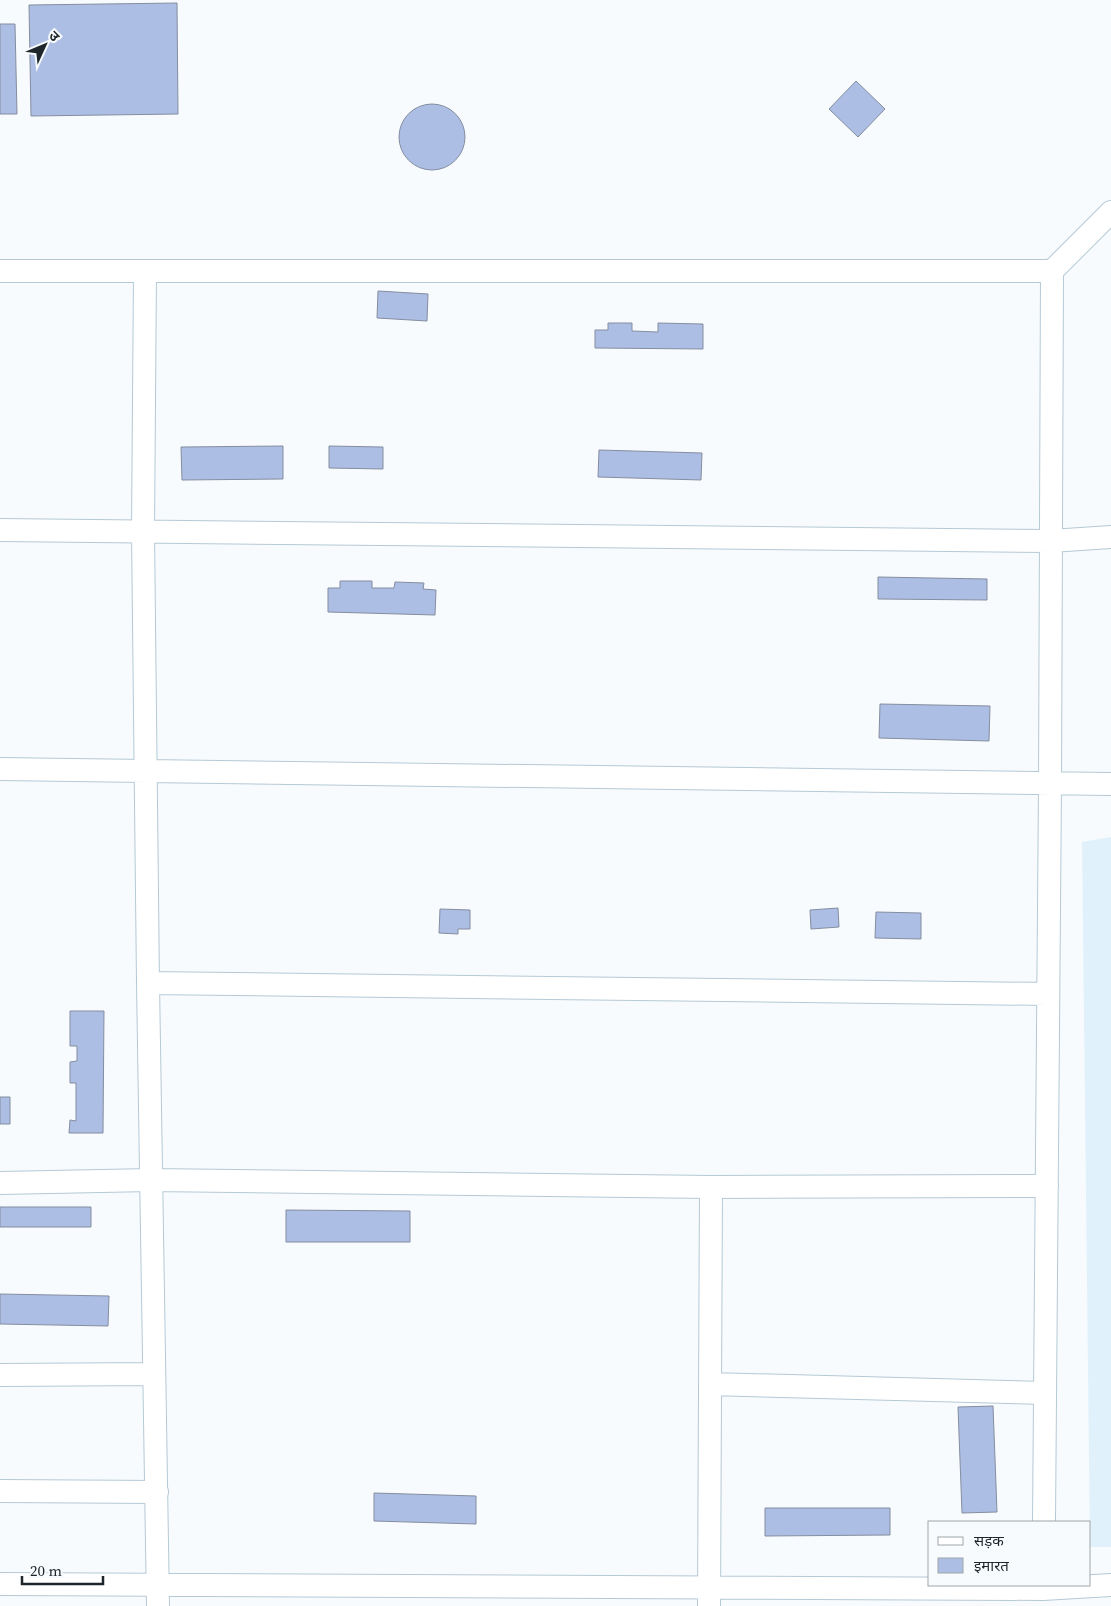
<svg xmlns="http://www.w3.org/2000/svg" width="1111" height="1606" viewBox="0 0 1111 1606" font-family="'Source Serif 4','Noto Sans Devanagari',serif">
	<rect width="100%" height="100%" fill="#f7fbfd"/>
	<path fill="#e0f1fc" d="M1111,837V1547H1090L1082,842Z"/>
	<path fill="#acbee4" stroke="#858da0" d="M177,3L178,114L31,116L29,5Z
		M0,24H15L17,114H0Z
		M856,81L885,109L858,137L829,109Z
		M399 137a33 33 0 1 1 66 0a33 33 0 1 1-66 0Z
		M378,291L428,294L427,321L377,318Z
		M608,323H632V331L658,332V323L703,324V349L595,348V330H608Z
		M283,446V479L182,480L181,447Z
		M329,446L383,447V469L329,468Z
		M599,450L702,453L701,480L598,477Z
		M878,577L987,579V600L878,599Z
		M340,581H372V588H394L395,582L424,583L423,589L436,590L435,615L328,612V588H340Z
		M880,704L990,706L989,741L879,738Z
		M838,908L839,927L811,929L810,910Z
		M440,909L470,910V929H458V934L439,933Z
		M876,912L921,913V939L875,938Z
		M70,1011H104L103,1133H69L70,1120L76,1121V1083H70V1062L77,1061V1046H70Z
		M0,1097H10V1124H0Z
		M0,1207H91V1227H0Z
		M286,1210L410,1211V1242H286Z
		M0,1294L109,1296L108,1326L0,1324Z
		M993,1406L997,1512L962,1513L958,1407Z
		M374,1493L476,1496V1524L374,1521Z
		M765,1508H890V1535L765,1536Z"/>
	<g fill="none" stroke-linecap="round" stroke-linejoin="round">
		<defs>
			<path id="minor" d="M0,271H1052
				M145,271L143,532L148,983L158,1606
				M0,530L1051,541L1111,537
				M0,769L1111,784
				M148,983L1048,994
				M0,1183L151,1180L711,1187L1047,1186
				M0,1375L154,1374
				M711,1384L1045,1393
				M0,1491L157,1492
				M1044,1522L1050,784L1052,271L1111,212
				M0,1584L1043,1589L1111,1585
				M709,1606L711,1187"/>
		</defs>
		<use href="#minor" stroke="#b5c9d6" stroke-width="24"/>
		<use href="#minor" stroke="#fff" stroke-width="22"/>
	</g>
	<rect x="928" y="1521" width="162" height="65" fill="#f7fbfd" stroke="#a0a6a9"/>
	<rect x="938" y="1537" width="25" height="8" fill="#ffffff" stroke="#a0a6a9"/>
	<text x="974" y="1546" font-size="15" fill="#1e262b">सड़क</text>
	<rect x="938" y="1558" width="25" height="15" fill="#acbee4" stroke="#a0a6a9"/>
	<text x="974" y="1571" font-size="15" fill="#1e262b">इमारत</text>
	<g transform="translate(45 45) rotate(46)" stroke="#f7fbfd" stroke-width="4" paint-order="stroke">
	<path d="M0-4L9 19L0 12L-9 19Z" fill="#1e262b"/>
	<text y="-8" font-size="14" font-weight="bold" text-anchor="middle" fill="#1e262b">उ</text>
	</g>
	<path d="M22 1576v8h81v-8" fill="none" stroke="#1e262b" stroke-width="2.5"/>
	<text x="30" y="1576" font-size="15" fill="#1e262b" stroke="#f7fbfd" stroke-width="4" paint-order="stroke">20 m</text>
</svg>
